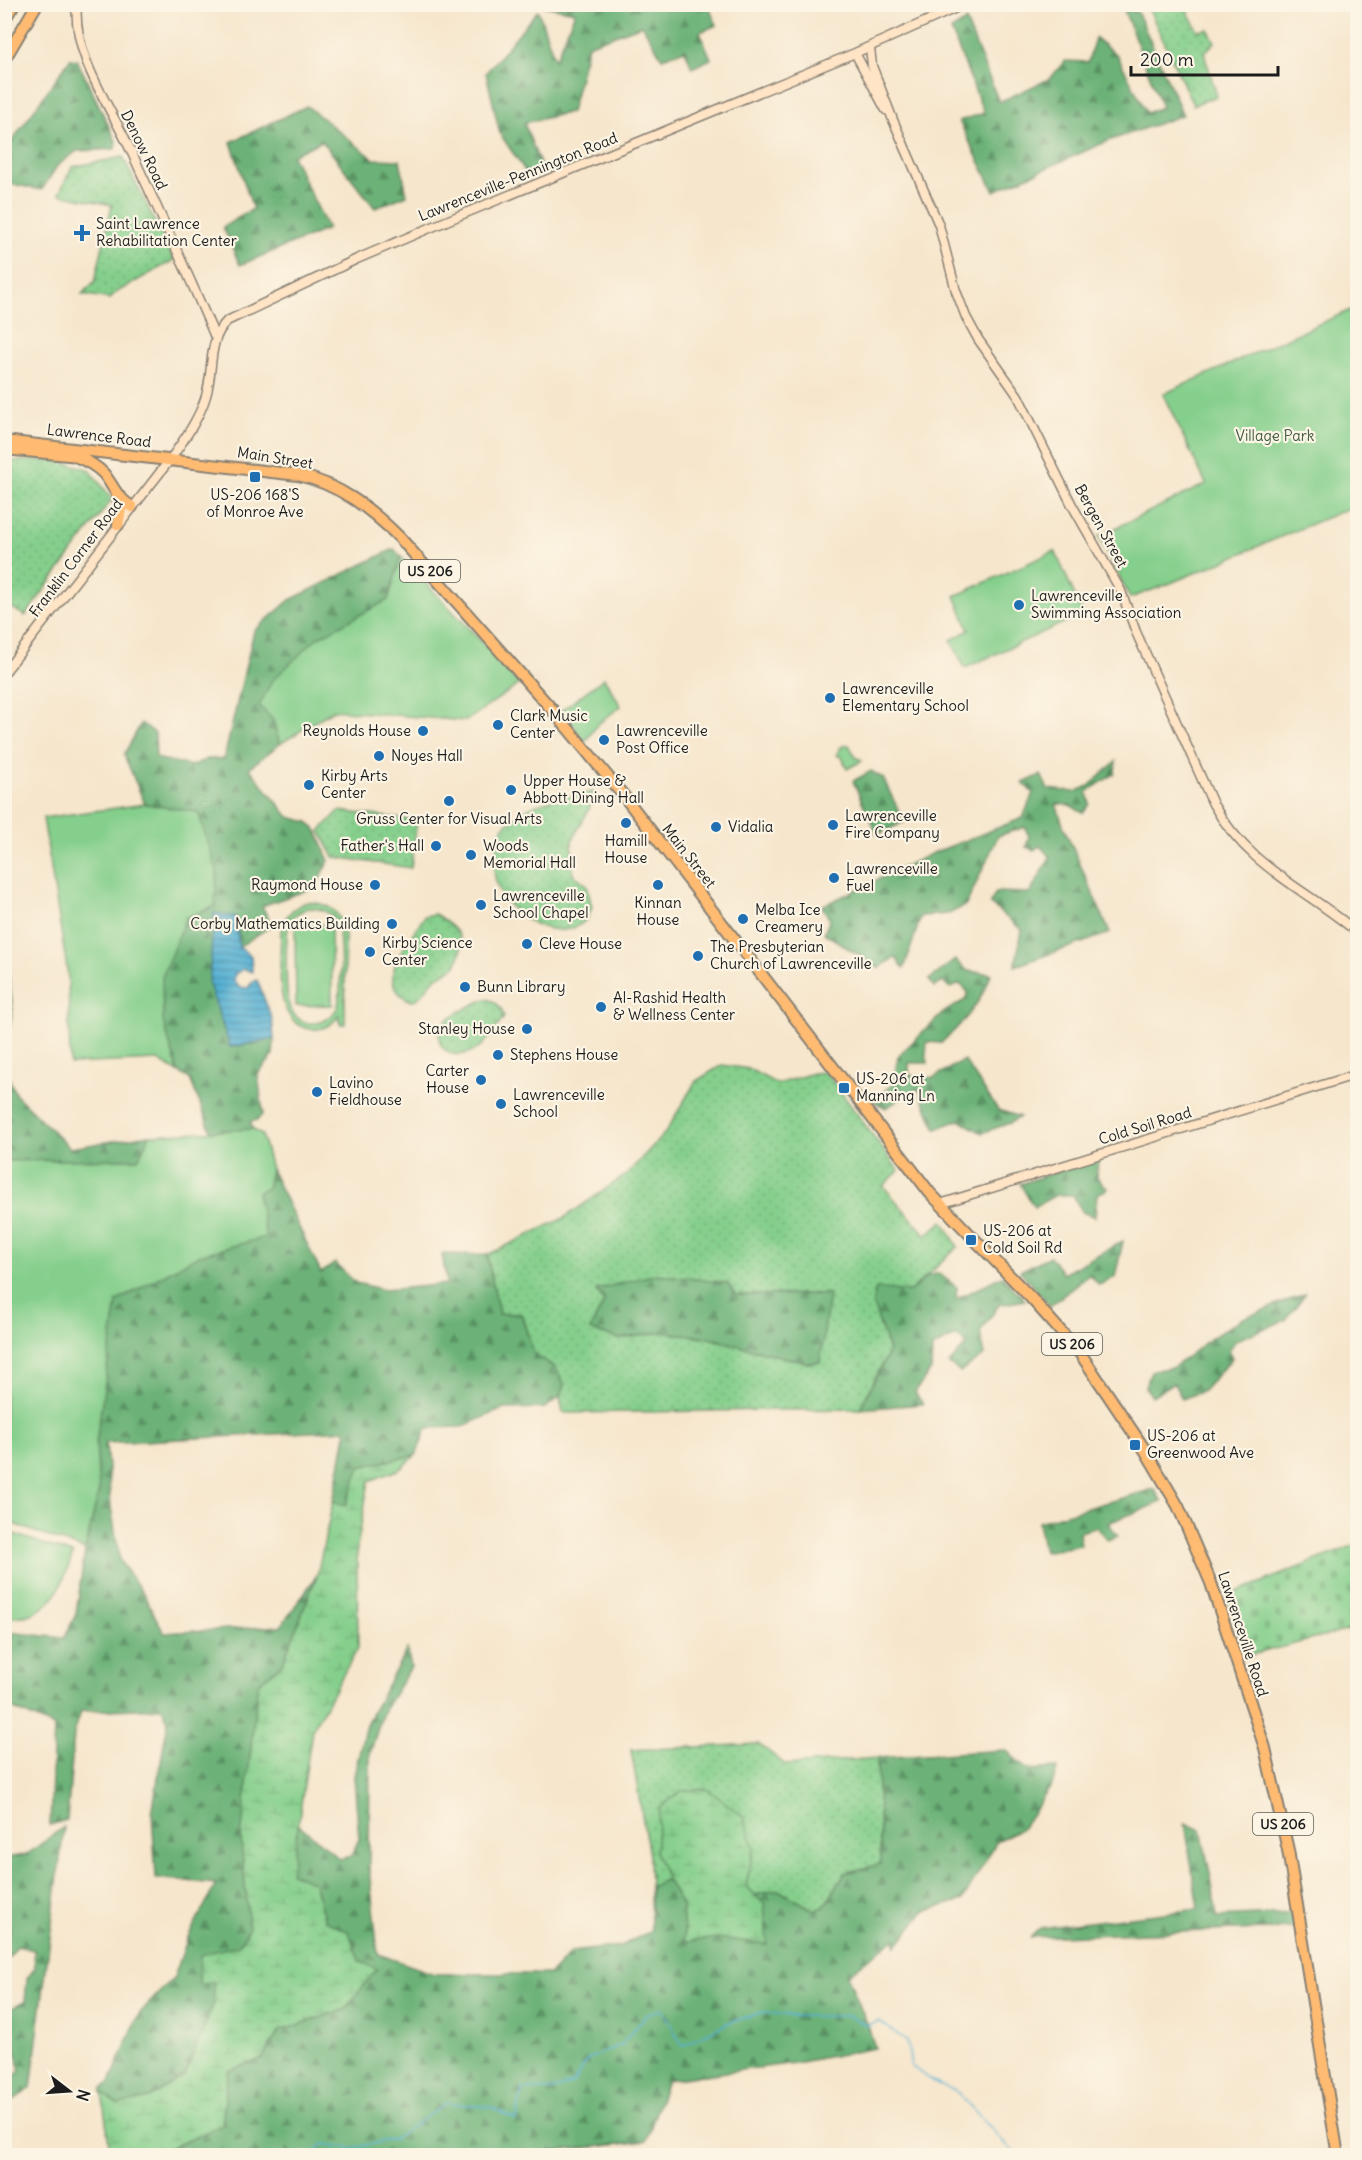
<svg xmlns="http://www.w3.org/2000/svg" width="1362" height="2160" viewBox="0 0 1362 2160" font-family="Delius,sans-serif">
	<defs>
		<pattern id="grass-dots" width="8" height="8" patternUnits="userSpaceOnUse" patternTransform="scale(1.5)"><rect width="8" height="8" fill="#85cf8c"/><path d="M2 2h.1M6 6h.1" fill="none" stroke="#72b178" stroke-width="1.8" stroke-linecap="round"/></pattern>
		<pattern id="forest-firs" width="22" height="20" patternUnits="userSpaceOnUse" patternTransform="scale(1.5)"><rect width="22" height="20" fill="#6cb278"/><path d="M5 1l3.5 6h-7zM16 11l3.5 6h-7z" fill="#589062"/></pattern>
		<pattern id="wetland-marsh" width="20" height="14" patternUnits="userSpaceOnUse" patternTransform="scale(1.5)"><rect width="20" height="14" fill="#85cf8c"/><path d="M1 5h8M5 5V1M11 12h8M15 12V8" fill="none" stroke="#72b178"/></pattern>
		<pattern id="cemetery-stones" width="16" height="16" patternUnits="userSpaceOnUse" patternTransform="scale(1.5)"><rect width="16" height="16" fill="#85cf8c"/><path d="M2 7V4a2 2 0 0 1 4 0v3zM10 15v-3a2 2 0 0 1 4 0v3z" fill="#72b178"/></pattern>
		<pattern id="water-rules" width="6" height="5" patternUnits="userSpaceOnUse" patternTransform="scale(1.5)"><rect width="6" height="5" fill="#55b0d3"/><path d="M0 2.5h6" fill="none" stroke="#468eaa"/></pattern>
	</defs>
	<rect width="100%" height="100%" fill="#fcf5e5"/>
	<filter id="ink" filterUnits="userSpaceOnUse"><feTurbulence type="fractalNoise" baseFrequency=".0167" numOctaves="2"/><feDisplacementMap in="SourceGraphic" scale="12" xChannelSelector="R" yChannelSelector="G"/><feConvolveMatrix kernelMatrix="1 2 1 2 8 2 1 2 1" color-interpolation-filters="sRGB"/></filter>
	<filter id="wash" filterUnits="userSpaceOnUse"><feTurbulence type="fractalNoise" baseFrequency=".008" numOctaves="4" result="noise"/><feDisplacementMap in="SourceGraphic" scale="24" xChannelSelector="R" yChannelSelector="G"/><feGaussianBlur stdDeviation="1.35" result="paint"/><feColorMatrix in="noise" values="0 0 0 0 0 0 0 0 0 0 0 0 0 0 0 0 0 1.4 0 .05"/><feComposite in="paint" operator="in"/></filter>
	<g filter="url(#wash)">
		<rect width="100%" height="100%" fill="#f6e6cc"/>
		<path fill="url(#grass-dots)" stroke="#507654" stroke-width="1.5" fill-rule="evenodd" d="M1147,5H1184L1198,31L1208,29L1215,42L1204,53L1217,96L1193,105Z
			M123,157L174,260L115,293L110,299L82,294L95,281L112,205L59,194L72,167Z
			M55,460L89,469L112,499L25,616L5,603L4,461Z
			M594,792L589,809L572,841L573,874L587,885L592,908C590,911 588,917 586,920C561,943 522,922 505,900C493,884 491,861 497,843C499,837 501,830 505,826C527,801 563,796 594,792Z
			M339,811L417,821L411,868L334,857L320,831Z
			M435,914C448,923 465,933 461,951C460,955 458,961 456,965C451,970 442,974 436,978C425,987 425,996 412,1001C369,984 410,939 425,916Z
			M486,999C497,1001 501,1007 504,1017C497,1027 490,1039 481,1046C454,1067 426,1045 446,1021C451,1015 478,1002 486,999Z
			M722,1065L749,1069L777,1084L813,1073L826,1072L899,1171L883,1186L926,1235L943,1221L958,1247L909,1292L873,1304L889,1351L860,1409L563,1413L560,1397L564,1385L556,1368L534,1354L521,1314H499L487,1255L564,1218L627,1174L665,1133L696,1081ZM596,1290L737,1295L829,1294L807,1363L705,1337L663,1332L619,1339L590,1330L604,1302Z
			M759,1744L786,1765L877,1758L881,1864L845,1873L824,1907L814,1910L778,1890L755,1895L746,1886L754,1848L655,1851L667,1879L651,1887V1931L649,1856L631,1750Z"/>
		<path fill="url(#forest-firs)" stroke="#44674a" stroke-width="1.5" d="M548,5H708L717,25L700,32L711,59L692,68L685,50L662,58L642,25L588,45L571,112L524,123L542,169L528,175L500,134L486,73L538,10L555,60L575,12L544,6Z
			M1122,5L1138,13L1183,115L1108,141L994,191L959,121L984,113L951,30L966,21L999,102L1049,79L1065,61L1088,62L1095,38L1117,55L1147,113L1162,107Z
			M70,59L77,60L116,141L115,149L77,151L57,166L42,190L5,183V151Z
			M307,106L374,159L400,160L407,195L375,208L322,141L292,155L328,229L240,265L223,227L253,209L231,142Z
			M394,549L401,557L388,600L317,638L273,720L280,744L249,768L289,817L308,822L317,831L329,861L316,887L262,906L272,925L239,947L236,918L214,914L231,1047L274,1039L273,1056L258,1074L263,1114L257,1120L250,1122L253,1129L211,1131L190,1079L178,1072L163,1021L162,977L186,917L215,906L198,812L145,804L124,755L141,723L155,733L156,758L192,766L207,759H224L254,631L290,600Z
			M1116,761L1115,773L1087,792L1090,804L1083,813L1070,805L1056,804L1063,825L1110,933L1015,966L1022,930L990,904L996,892L1030,893L1050,857L1040,846L1034,850L1026,847L1029,837L1025,827L998,836L966,905L949,914L921,916L904,969L895,957L879,968L824,933L830,920L822,906L933,853L1023,818L1033,793L1023,783L1041,775L1048,789L1075,792L1089,786Z
			M871,771L883,778L904,822L877,835L853,781Z
			M955,960L968,971L991,974C982,1002 963,1024 941,1043L927,1042L926,1055L928,1063H909V1075L933,1078L964,1060L998,1110L1020,1117L1010,1123L982,1133L959,1120L936,1129L918,1088L886,1108L874,1102L893,1084L898,1056L944,1012L965,1000L968,992L960,984L951,988L943,982L934,987L929,980Z
			M5,965H7L13,1009L5,1049Z
			M4,1065L16,1095L70,1148L150,1135L138,1159L5,1161Z
			M1099,1157L1096,1176L1108,1189L1097,1194L1095,1217L1082,1212L1073,1195H1056L1034,1207L1020,1184Z
			M271,1169L321,1273L335,1263L356,1283L385,1290L447,1284L442,1254L487,1255L499,1314H521L534,1354L556,1368L564,1385L560,1397L545,1408L503,1409L461,1427L427,1428L416,1455L360,1467L346,1505L333,1502L347,1430L106,1443L111,1507L120,1561L143,1593L164,1633L281,1626L317,1575L283,1663L258,1684L241,1839L249,1929L239,1945L200,1984L214,1983V2003L185,2075L150,2098L118,2105L102,2093V2089L110,2082L139,2014L174,1977L188,1937L216,1884L156,1878L152,1813L168,1721L162,1708L81,1711L74,1734L67,1820L50,1825L54,1727L5,1705L4,1647L7,1632L64,1638L76,1614L85,1550L99,1490L96,1443L117,1301L199,1255L266,1237L257,1192L267,1188Z
			M1123,1241L1115,1277L1099,1285L1090,1274L1050,1306L1020,1271L1050,1256L1063,1274Z
			M938,1273L957,1287L956,1299C972,1293 986,1283 1002,1276L1025,1300L999,1305L980,1332L985,1355L960,1372L949,1364L967,1344L956,1336L932,1348L931,1370L915,1392L923,1404L860,1409L889,1351L873,1304L876,1288L909,1292L928,1276Z
			M656,1274L727,1283L737,1295L829,1294L820,1362L807,1363L705,1337L663,1332L619,1339L590,1330L604,1302L596,1290Z
			M1305,1294L1286,1320L1236,1340L1229,1350L1232,1358L1203,1391L1182,1399L1174,1383L1152,1396L1145,1387L1151,1371L1174,1367L1211,1338L1241,1319Z
			M1154,1489L1162,1502L1108,1523L1118,1536L1107,1540L1097,1527L1079,1532L1081,1545L1044,1552L1038,1522Z
			M407,1649L411,1667L383,1712L370,1754L369,1869L378,1954L434,1974H550L571,1952L621,1946L651,1931V1887L667,1879L682,1906L685,1942L717,1938L766,1944L764,1904L755,1895L778,1890L814,1910L824,1907L845,1873L881,1864L877,1758L1006,1750L1027,1770L1058,1768L1052,1785L1022,1828L997,1841L963,1900L924,1911L896,1946V1938L847,1975L868,2026L875,2048L795,2063L667,2080L646,2141L513,2156H154L222,2125L228,2071L263,2058L279,2031L345,2009L376,1969L359,1961L349,1932L325,1921L314,1883L291,1873L297,1823L340,1859L351,1856L359,1839L354,1776L366,1724Z
			M1185,1823L1201,1830L1211,1878L1217,1917L1292,1913L1294,1928L1031,1937L1040,1928L1198,1909Z
			M64,1827L31,2088L5,2106V2062L11,2078L20,2071L7,2010L25,2002L27,1978L35,1968L34,1950L17,1946L5,1964V1858L26,1855Z"/>
		<path fill="url(#wetland-marsh)" stroke="#507654" stroke-width="1.5" d="M416,1455L400,1469L369,1481L357,1547L358,1648L312,1730L291,1873L314,1883L325,1921L349,1932L359,1961L377,1969L345,2009L279,2031L263,2058L228,2071L222,2125L154,2155H101L109,2143L102,2093L118,2105L150,2098L185,2075L214,2003V1983L199,1984L200,1955L239,1945L249,1929L241,1839L258,1684L283,1663L317,1575L333,1502L346,1505L360,1467Z
			M707,1789L744,1817L754,1848L746,1886L764,1904L767,1944L717,1938L685,1942L682,1905L667,1879L655,1851L660,1808L681,1791Z"/>
		<path fill="url(#cemetery-stones)" stroke="#507654" stroke-width="1.5" d="M1357,1544V1628L1247,1656L1227,1596Z"/>
		<path fill="#85cf8c" stroke="#507654" stroke-width="1.5" fill-rule="evenodd" d="M1357,307V505L1166,585L1130,598L1099,536L1206,484L1163,394Z
			M1055,551L1083,614L965,668L951,640L969,630L955,596Z
			M401,557L521,683L466,721L333,710L280,744L273,720L259,706L272,681L317,638L388,600Z
			M604,678L621,706L598,724L585,742L562,710Z
			M845,745H849L856,758H858L862,761L847,769L842,757L837,755L840,748Z
			M145,804L198,812L217,871L215,906L186,917L162,977L163,1021L178,1072L158,1060L70,1064L68,975L43,818Z
			M307,902C331,903 341,912 345,935V1024H340L339,1015C333,1024 323,1031 311,1029C271,1025 281,960 281,931C285,915 292,908 307,902ZM308,908C319,908 330,911 336,921C342,933 342,996 337,1008C333,1016 325,1022 316,1023C305,1025 294,1017 290,1008C285,997 285,931 290,921C294,914 301,911 308,908Z
			M295,925H331L332,1005L296,1006Z
			M253,1129L262,1135L271,1169L267,1188L257,1193L266,1237L199,1255L117,1301L96,1443L99,1490L85,1550L5,1521L4,1284L8,1273L4,1271L5,1161L138,1159L150,1135Z
			M5,1531L73,1554C64,1579 57,1606 28,1615C21,1617 12,1617 5,1617Z"/>
		<path fill="url(#water-rules)" stroke="#386678" stroke-width="1.5" d="M214,913L236,917L239,947L251,956L252,972L244,969L235,974L234,981L239,987L248,988L252,982L257,980L272,1019L274,1039L230,1047L209,984Z"/>
		<g fill="none" stroke-linecap="round" stroke-linejoin="round">
			<path stroke="#55b0d3" stroke-width="1.5" d="M312,2156L323,2144L353,2148L394,2139L446,2103L491,2107L516,2120L522,2089L552,2090L573,2083L588,2059L622,2044L646,2015L663,2009L682,2046L728,2023L763,2012L794,2016H848L868,2026L879,2021L907,2041L911,2066L930,2080L957,2092L1017,2156"/>
		</g>
	</g>
	<g filter="url(#ink)">
		<g fill="none" stroke-linecap="round" stroke-linejoin="round">
			<defs>
				<path id="secondary" d="M77,4C72,56 111,107 132,153C160,214 189,275 215,337
					M870,47L872,66L893,120L939,225L956,291L966,317L978,339L1018,396L1072,505L1121,591L1136,632L1213,804C1250,869 1304,887 1358,933
					M855,53L886,110
					M4,673L172,457C185,438 199,419 206,396C214,370 207,341 227,321L357,259L451,219L855,53L965,4
					M940,1204L1358,1074"/>
				<path id="highway" d="M4,20L14,4
					M4,60L37,4
					M4,441L298,475C339,484 370,508 400,538L556,714L627,800L930,1193L1031,1298L1080,1353L1145,1450L1178,1506L1211,1583L1265,1748L1288,1850L1338,2156
					M4,449L79,456
					M75,456C85,460 97,466 104,474C115,488 115,496 132,507
					M117,496L121,508L118,525"/>
			</defs>
			<use href="#secondary" stroke="#898174" stroke-width="11"/>
			<use href="#highway" stroke="#898174" stroke-width="14"/>
			<use href="#secondary" stroke="#ffe4c6" stroke-width="8"/>
			<use href="#highway" stroke="#ffbb71" stroke-width="10"/>
		</g>
	</g>
	<g fill="#1f6fb2" stroke="#fcf5e5" stroke-width="2">
		<path d="M79 224h6v6h6v6h-6v6h-6v-6h-6v-6h6z"/>
		<rect x="249" y="471" width="12" height="12" rx="3"/>
		<circle cx="1019" cy="605" r="6"/>
		<circle cx="830" cy="698" r="6"/>
		<circle cx="498" cy="725" r="6"/>
		<circle cx="423" cy="731" r="6"/>
		<circle cx="604" cy="740" r="6"/>
		<circle cx="379" cy="756" r="6"/>
		<circle cx="309" cy="785" r="6"/>
		<circle cx="511" cy="790" r="6"/>
		<circle cx="449" cy="801" r="6"/>
		<circle cx="626" cy="823" r="6"/>
		<circle cx="833" cy="825" r="6"/>
		<circle cx="716" cy="827" r="6"/>
		<circle cx="436" cy="846" r="6"/>
		<circle cx="471" cy="855" r="6"/>
		<circle cx="834" cy="878" r="6"/>
		<circle cx="375" cy="885" r="6"/>
		<circle cx="658" cy="885" r="6"/>
		<circle cx="481" cy="905" r="6"/>
		<circle cx="743" cy="919" r="6"/>
		<circle cx="392" cy="924" r="6"/>
		<circle cx="527" cy="944" r="6"/>
		<circle cx="370" cy="952" r="6"/>
		<circle cx="698" cy="956" r="6"/>
		<circle cx="465" cy="987" r="6"/>
		<circle cx="601" cy="1007" r="6"/>
		<circle cx="527" cy="1029" r="6"/>
		<circle cx="498" cy="1055" r="6"/>
		<circle cx="481" cy="1080" r="6"/>
		<rect x="838" y="1082" width="12" height="12" rx="3"/>
		<circle cx="317" cy="1092" r="6"/>
		<circle cx="501" cy="1104" r="6"/>
		<rect x="965" y="1234" width="12" height="12" rx="3"/>
		<rect x="1129" y="1439" width="12" height="12" rx="3"/>
	</g>
	<g text-anchor="middle" stroke-width="4.5" stroke-linejoin="round" paint-order="stroke">
		<g fill="#fcf5e5" stroke="#5f5d58" stroke-width="1.5">
			<rect x="400" y="560" width="60" height="22" rx="4.5"/>
			<rect x="1042" y="1333" width="60" height="22" rx="4.5"/>
			<rect x="1253" y="1813" width="60" height="22" rx="4.5"/>
		</g>
		<g font-size="14" font-weight="bold" fill="#1c1c1c">
			<text x="430" y="576">US 206</text>
			<text x="1072" y="1349">US 206</text>
			<text x="1283" y="1829">US 206</text>
		</g>
		<g font-size="15" fill="#1c1c1c" stroke="#fcf5e5">
			<text transform="translate(144 150) rotate(64)" y="5">Denow Road</text>
			<text transform="translate(518 177) rotate(-22)" y="5">Lawrenceville-Pennington Road</text>
			<text transform="translate(99 436) rotate(7)" y="5">Lawrence Road</text>
			<text transform="translate(275 458) rotate(9)" y="5">Main Street</text>
			<text transform="translate(1101 526) rotate(61)" y="5">Bergen Street</text>
			<text transform="translate(76 558) rotate(-53)" y="5">Franklin Corner Road</text>
			<text transform="translate(689 856) rotate(52)" y="5">Main Street</text>
			<text transform="translate(1145 1126) rotate(-17)" y="5">Cold Soil Road</text>
			<text transform="translate(1243 1634) rotate(72)" y="5">Lawrenceville Road</text>
		</g>
		<g font-size="15" fill="#1c1c1c" stroke="#fcf5e5" text-anchor="start">
			<text x="96" y="229">Saint Lawrence<tspan x="96" dy="17">Rehabilitation Center</tspan></text>
			<text x="255" y="500" text-anchor="middle">US-206 168'S<tspan x="255" dy="17">of Monroe Ave</tspan></text>
			<text x="1031" y="601">Lawrenceville<tspan x="1031" dy="17">Swimming Association</tspan></text>
			<text x="842" y="694">Lawrenceville<tspan x="842" dy="17">Elementary School</tspan></text>
			<text x="510" y="721">Clark Music<tspan x="510" dy="17">Center</tspan></text>
			<text x="411" y="736" text-anchor="end">Reynolds House</text>
			<text x="616" y="736">Lawrenceville<tspan x="616" dy="17">Post Office</tspan></text>
			<text x="391" y="761">Noyes Hall</text>
			<text x="321" y="781">Kirby Arts<tspan x="321" dy="17">Center</tspan></text>
			<text x="523" y="786">Upper House &amp;<tspan x="523" dy="17">Abbott Dining Hall</tspan></text>
			<text x="845" y="821">Lawrenceville<tspan x="845" dy="17">Fire Company</tspan></text>
			<text x="449" y="824" text-anchor="middle">Gruss Center for Visual Arts</text>
			<text x="728" y="832">Vidalia</text>
			<text x="626" y="846" text-anchor="middle">Hamill<tspan x="626" dy="17">House</tspan></text>
			<text x="424" y="851" text-anchor="end">Father's Hall</text>
			<text x="483" y="851">Woods<tspan x="483" dy="17">Memorial Hall</tspan></text>
			<text x="846" y="874">Lawrenceville<tspan x="846" dy="17">Fuel</tspan></text>
			<text x="363" y="890" text-anchor="end">Raymond House</text>
			<text x="493" y="901">Lawrenceville<tspan x="493" dy="17">School Chapel</tspan></text>
			<text x="658" y="908" text-anchor="middle">Kinnan<tspan x="658" dy="17">House</tspan></text>
			<text x="755" y="915">Melba Ice<tspan x="755" dy="17">Creamery</tspan></text>
			<text x="380" y="929" text-anchor="end">Corby Mathematics Building</text>
			<text x="382" y="948">Kirby Science<tspan x="382" dy="17">Center</tspan></text>
			<text x="539" y="949">Cleve House</text>
			<text x="710" y="952">The Presbyterian<tspan x="710" dy="17">Church of Lawrenceville</tspan></text>
			<text x="477" y="992">Bunn Library</text>
			<text x="613" y="1003">Al-Rashid Health<tspan x="613" dy="17">&amp; Wellness Center</tspan></text>
			<text x="515" y="1034" text-anchor="end">Stanley House</text>
			<text x="510" y="1060">Stephens House</text>
			<text x="469" y="1076" text-anchor="end">Carter<tspan x="469" dy="17">House</tspan></text>
			<text x="856" y="1084">US-206 at<tspan x="856" dy="17">Manning Ln</tspan></text>
			<text x="329" y="1088">Lavino<tspan x="329" dy="17">Fieldhouse</tspan></text>
			<text x="513" y="1100">Lawrenceville<tspan x="513" dy="17">School</tspan></text>
			<text x="983" y="1236">US-206 at<tspan x="983" dy="17">Cold Soil Rd</tspan></text>
			<text x="1147" y="1441">US-206 at<tspan x="1147" dy="17">Greenwood Ave</tspan></text>
		</g>
		<g font-size="15" fill="#415b43" stroke="#fcf5e5">
			<text x="1275" y="441">Village Park</text>
		</g>
	</g>
	<rect width="1362" height="2160" fill="none" stroke="#fcf5e5" stroke-width="24"/>
	<g transform="translate(69 2091) rotate(107)" stroke="#fcf5e5" stroke-width="4.5" paint-order="stroke">
	<path d="M0-4.5L10 22L0 15L-10 22Z" fill="#1c1c1c"/>
	<text y="-9" font-size="16" font-weight="bold" text-anchor="middle" fill="#1c1c1c">N</text>
	</g>
	<path d="M1131 66v9h147v-9" fill="none" stroke="#1c1c1c" stroke-width="3"/>
	<text x="1140" y="66" font-size="18" fill="#1c1c1c" stroke="#fcf5e5" stroke-width="4.5" paint-order="stroke">200 m</text>
</svg>
